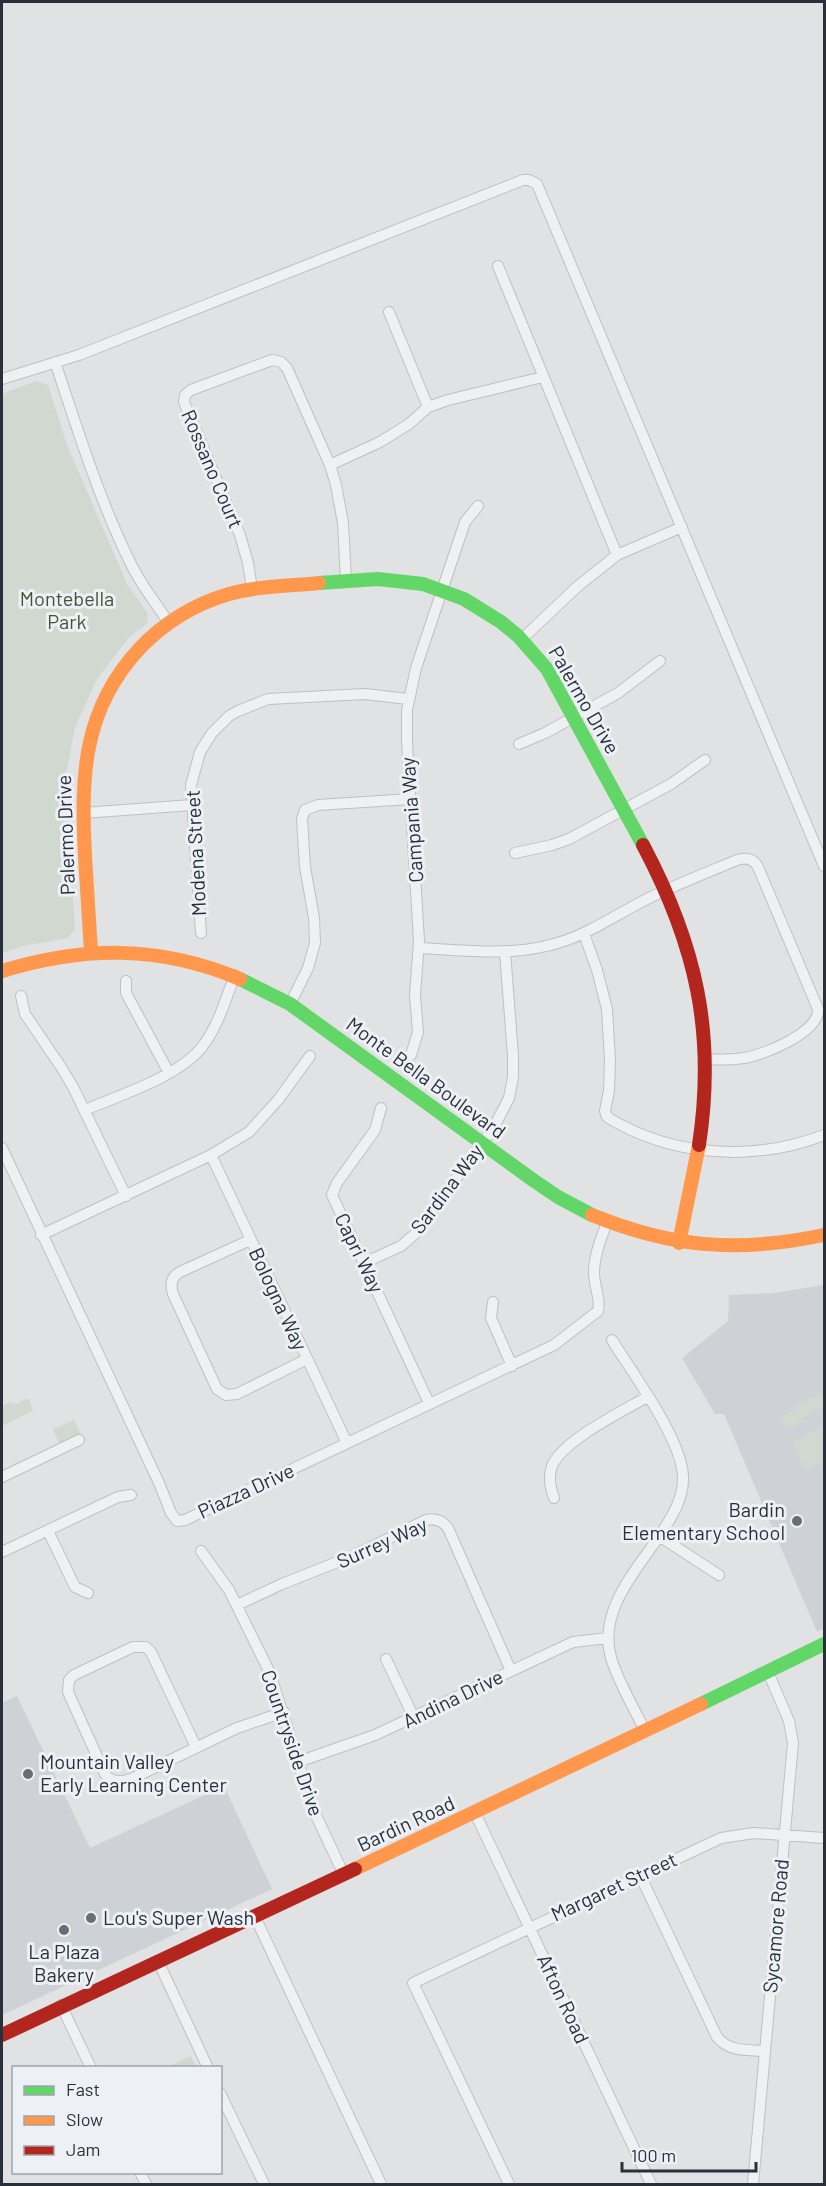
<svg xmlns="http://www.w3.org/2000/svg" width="826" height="2186" viewBox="0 0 826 2186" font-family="Barlow,sans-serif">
	<rect width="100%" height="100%" fill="#e0e2e4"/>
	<path fill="#ced2d7" d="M824,1285V1628L817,1632L724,1414H715L682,1358L728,1321L729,1295L774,1293Z
		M17,1696L90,1848L224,1786L272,1889L2,2015V1703Z"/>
	<path fill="#d1d8d0" d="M36,381L48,385L67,445L127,584L148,614L147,624L130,636L97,679L75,727L65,780L75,929L68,938L23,946L2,953V394Z
		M822,1393L824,1407L802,1417L804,1421L787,1429L781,1417L796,1409L795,1406Z
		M26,1399H29L33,1411L2,1426V1406L10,1402L16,1404Z
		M74,1420L81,1435L60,1445L53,1429Z
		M824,1427V1461L805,1470L792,1442Z
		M191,2056L196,2067H167Z"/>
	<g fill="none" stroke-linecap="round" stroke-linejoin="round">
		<defs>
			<path id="street" d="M498,266L617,555
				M389,312L428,407
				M55,362C78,430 99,500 131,564C141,585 156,603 168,622
				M2,379L79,355L523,180H529L537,184L824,866
				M330,465L380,442L409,424L428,407L448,400L543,377
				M252,589L248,563L240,535L184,402L185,395L191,390L272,360L281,362L287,368L330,465L336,485L343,523L346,580
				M522,639L578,586L617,555L682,527
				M519,744L545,733L618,693L660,661
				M83,813L192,805
				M515,853L552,845L569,839L671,784L705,760
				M201,933L191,785L200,752L212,733L229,716L238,711L268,699L365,694L408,699
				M584,934L597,970L607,1009L610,1060L609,1091L605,1111L607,1117C672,1157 754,1162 824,1135
				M419,948C461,950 505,956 546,946C583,938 612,917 645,900C675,885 706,873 737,860C746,857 754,859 758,867L818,1009C820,1032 764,1055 744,1058C731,1060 719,1060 706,1059
				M126,981V993L169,1073
				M21,996L25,1014L61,1067L73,1087L126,1196
				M290,1004L308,968L315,943L314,918L305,867L302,819L305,810L318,805L410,799
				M411,1055L418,1032L415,995L419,941L407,742V710L416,668L465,522L478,506
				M381,1108L375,1130L337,1183L332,1195L429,1403
				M85,1110C120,1095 184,1075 205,1043C219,1023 226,998 235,975
				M2,1148L159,1483L171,1513L177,1521L185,1520L554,1345L598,1311C601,1299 594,1286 594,1273C594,1255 601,1239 607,1222
				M211,1155L347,1443
				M41,1235L211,1155L249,1132L278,1100L310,1056
				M250,1240L180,1272C171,1277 170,1285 173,1294L217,1389L226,1395L237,1394L307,1359
				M364,1263L401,1246L415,1234L494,1127L509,1098L513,1077V1055L505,952
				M493,1302L491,1318L512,1366
				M612,1340C633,1374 681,1438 683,1476C684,1498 672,1517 660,1535C635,1572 596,1613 612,1661C620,1685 634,1708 645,1731
				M2,1477L79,1440
				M554,1498C550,1487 548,1477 552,1466C563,1440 623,1411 647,1397
				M48,1531L75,1587L88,1593
				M659,1536L719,1575
				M201,1551L229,1590L270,1673L313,1809L344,1875
				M2,1552L118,1497L131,1495
				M237,1605L282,1584L355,1555L426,1520C435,1518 442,1520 448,1528L511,1671
				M386,1659L414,1718
				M196,1747L151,1652L146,1647H133L74,1675L69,1680L68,1692L105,1774C112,1783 121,1782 131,1779L237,1728L284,1712
				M298,1762L375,1735L573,1642L608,1638
				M475,1813L651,2184
				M640,1875L717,2037C729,2052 748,2050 765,2051
				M255,1917L381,2184
				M158,1961L208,2068
				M61,2005L91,2068
				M220,2093L264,2184
				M140,2172L146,2184
				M509,2184L413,1983L721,1838L754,1833L824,1838
				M753,2184L793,1743L789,1721L768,1672"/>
		</defs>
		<use href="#street" stroke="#bec0c2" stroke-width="12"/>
		<use href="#street" stroke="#eff0f1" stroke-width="10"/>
		<path stroke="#63d668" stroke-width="14" d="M319,583L378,579L423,584L464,599L501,622L518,636L547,669L643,845
			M240,979L290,1004L533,1180L558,1197L592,1215
			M701,1704L824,1644"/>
		<path stroke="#ff974d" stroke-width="14" d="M91,952C89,920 87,888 85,856C81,777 82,710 140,648C164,623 195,604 229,594C258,586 289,586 319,583
			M2,971C85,946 159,945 240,979
			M592,1215C673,1248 738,1253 824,1235
			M679,1243L699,1145
			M355,1869L701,1704"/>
		<path stroke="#b3261e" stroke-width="14" d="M643,845C696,945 716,1033 699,1145
			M2,2035L355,1869"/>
	</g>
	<g fill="#696e76" stroke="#edf0f4" stroke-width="2">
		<circle cx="797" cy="1521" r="6"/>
		<circle cx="28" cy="1774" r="6"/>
		<circle cx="91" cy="1918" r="6"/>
		<circle cx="64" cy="1930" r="6"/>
	</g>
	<g text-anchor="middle" stroke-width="6" stroke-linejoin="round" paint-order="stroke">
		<g font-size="20" fill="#29303b" stroke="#edf0f4">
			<text transform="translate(212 469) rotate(67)" y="7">Rossano Court</text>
			<text transform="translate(584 700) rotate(60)" y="7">Palermo Drive</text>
			<text transform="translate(412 820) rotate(-94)" y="7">Campania Way</text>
			<text transform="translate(66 835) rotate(-92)" y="7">Palermo Drive</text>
			<text transform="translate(196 853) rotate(-93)" y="7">Modena Street</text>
			<text transform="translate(426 1078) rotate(36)" y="7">Monte Bella Boulevard</text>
			<text transform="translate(447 1189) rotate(-53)" y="7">Sardina Way</text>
			<text transform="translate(359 1253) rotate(64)" y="7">Capri Way</text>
			<text transform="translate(278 1299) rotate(65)" y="7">Bologna Way</text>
			<text transform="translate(246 1491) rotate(-25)" y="7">Piazza Drive</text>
			<text transform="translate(382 1543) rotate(-24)" y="7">Surrey Way</text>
			<text transform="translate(453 1699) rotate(-26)" y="7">Andina Drive</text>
			<text transform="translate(292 1743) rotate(71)" y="7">Countryside Drive</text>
			<text transform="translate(406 1824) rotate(-25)" y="7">Bardin Road</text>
			<text transform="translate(614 1887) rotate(-25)" y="7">Margaret Street</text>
			<text transform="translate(776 1926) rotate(-85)" y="7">Sycamore Road</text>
			<text transform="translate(563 1999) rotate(65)" y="7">Afton Road</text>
		</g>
		<g font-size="20" fill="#3e5537" stroke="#edf0f4">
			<text x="67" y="606">Montebella<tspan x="67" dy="23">Park</tspan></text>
		</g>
		<g font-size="20" fill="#29303b" stroke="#edf0f4" text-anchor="start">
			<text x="785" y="1517" text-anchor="end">Bardin<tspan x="785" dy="23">Elementary School</tspan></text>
			<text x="40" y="1769">Mountain Valley<tspan x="40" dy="23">Early Learning Center</tspan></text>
			<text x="103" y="1925">Lou's Super Wash</text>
			<text x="64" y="1959" text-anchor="middle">La Plaza<tspan x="64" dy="23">Bakery</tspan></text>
		</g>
	</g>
	<rect width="826" height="2186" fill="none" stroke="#29303b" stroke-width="6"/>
	<rect x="12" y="2066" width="210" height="108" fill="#edf0f4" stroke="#9fa3aa" stroke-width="1.5"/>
	<rect x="24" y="2086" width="30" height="9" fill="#63d668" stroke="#9fa3aa" stroke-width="1.5"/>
	<text x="66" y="2096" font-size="18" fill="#29303b">Fast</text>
	<rect x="24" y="2116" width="30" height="9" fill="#ff974d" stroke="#9fa3aa" stroke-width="1.5"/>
	<text x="66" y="2126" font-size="18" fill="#29303b">Slow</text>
	<rect x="24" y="2146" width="30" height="9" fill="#b3261e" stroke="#9fa3aa" stroke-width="1.5"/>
	<text x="66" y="2156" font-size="18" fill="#29303b">Jam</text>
	<path d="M622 2162v9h134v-9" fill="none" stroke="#29303b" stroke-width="3"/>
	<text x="631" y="2162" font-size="18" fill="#29303b" stroke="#edf0f4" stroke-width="4.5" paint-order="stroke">100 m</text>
</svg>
